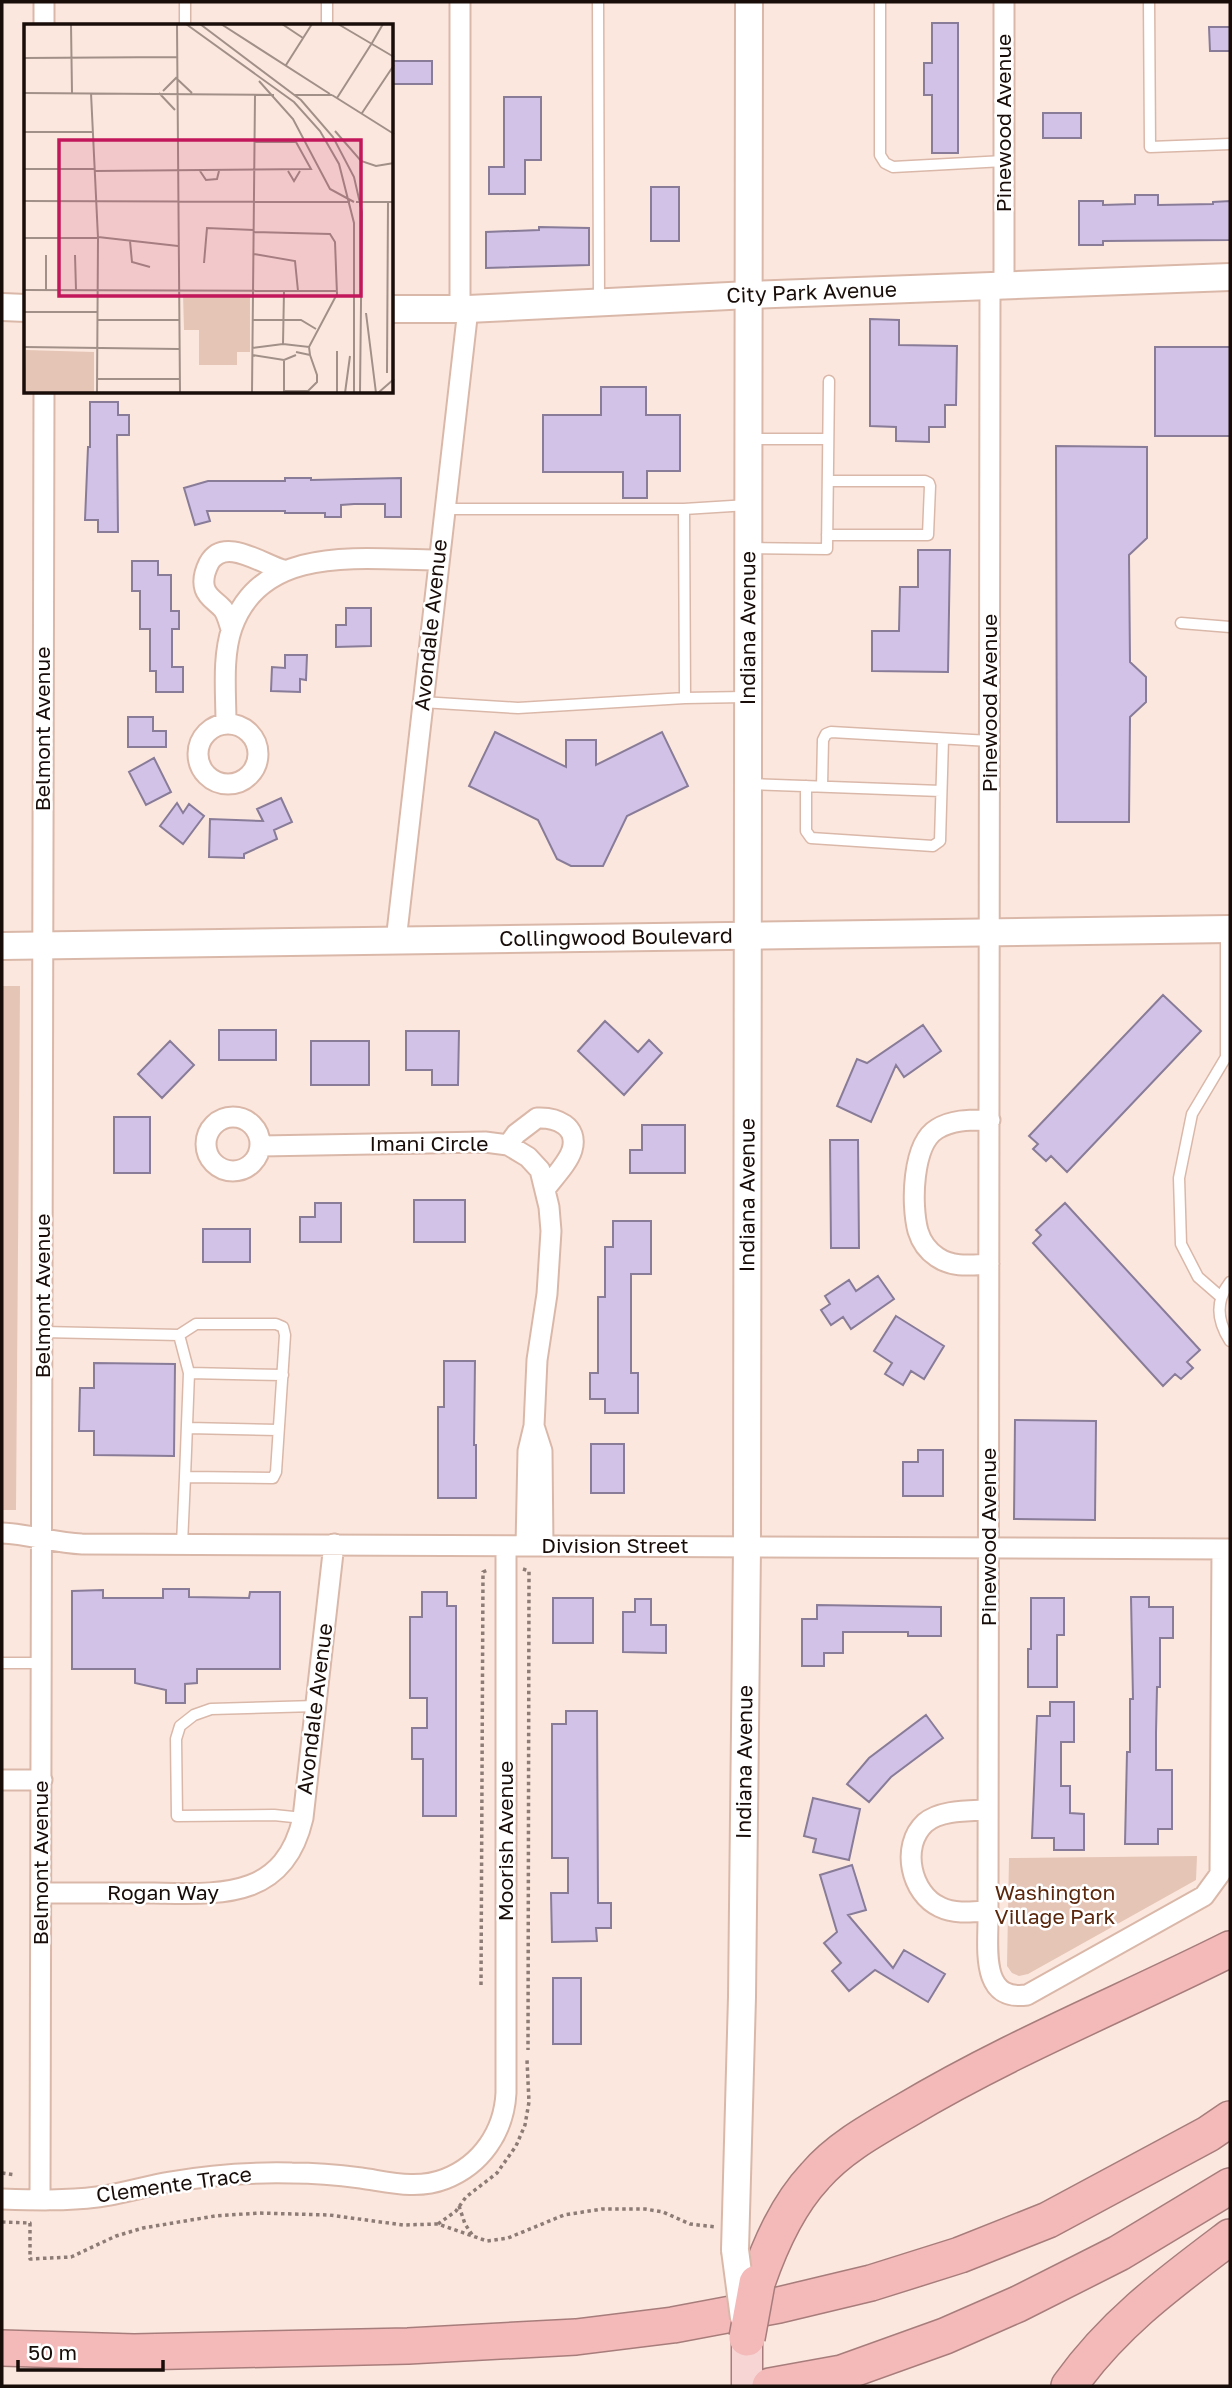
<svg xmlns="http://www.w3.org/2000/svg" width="1232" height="2388" viewBox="0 0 1232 2388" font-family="'Golos Text',sans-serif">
	<rect width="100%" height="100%" fill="#fce7de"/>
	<path fill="#e5c5b6" d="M2,986H20L16,1510H2Z
		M1197,1856L1196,1880L1028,1974L1019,1976L1012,1973L1007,1966L1009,1858Z"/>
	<path fill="#d2c2e7" stroke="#887c98" stroke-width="2" d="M932,23H958V153H932V95H924V63H932Z
		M1209,27H1230V51H1210Z
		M393,61H432V84H393Z
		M504,97H541V160H525V194H489V167H504Z
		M1043,113H1081V138H1043Z
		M651,187H679V241H651Z
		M1135,195H1158V205L1213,204V202L1230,201V240L1103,241V245H1079V201H1103V205L1135,204Z
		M539,227L589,228V265L486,268V232L539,230Z
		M870,319L899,320V345L957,346L956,405H945V427H929V442L896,441V427L870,426Z
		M1155,347H1230V436H1155Z
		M601,387H646V415H680V471H647V498H623V472H543V415H601Z
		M90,402H118V415H129V435H117L118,532H98V520H85L88,447H90Z
		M1056,446L1147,447V538L1129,555L1130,662L1146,677V702L1130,717L1129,822H1057Z
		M285,478H311V480L401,478V517H385V504H354L341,505V517H325V513H285V511H207L210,521L195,525L184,488L208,481H285Z
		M918,550H950L948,672L872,671V631H899L900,587H918Z
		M132,561H158V575H171V611H179V629H172V667H183V692H156V671H150V629H140V591H132Z
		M346,608H371V646L336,647V625H346Z
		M285,655H307L306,680L300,679V692L271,691L272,667L285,668Z
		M128,717H153V731H166V747H128Z
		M495,732L566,767V740H596V765L662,732L688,786L627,816L603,866H571L557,859L538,820L469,786Z
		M154,758L171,792L146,805L129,772Z
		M281,798L292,822L274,830L277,839L244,854V858L209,857L210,819L263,821L257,809Z
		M177,803L183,813L189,804L204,816L183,844L160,826Z
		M1163,995L1201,1031L1067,1172L1051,1156L1046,1161L1033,1149L1038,1144L1029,1136Z
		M605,1021L638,1052L649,1040L662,1053L624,1095L578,1051Z
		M923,1025L941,1051L904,1077L896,1065L871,1122L837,1106L857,1059L867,1063Z
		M219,1030H276V1060H219Z
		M406,1031H459L458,1085H432V1070H406Z
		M170,1041L194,1065L162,1098L138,1074Z
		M311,1041H369V1085H311Z
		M114,1117H150V1173H114Z
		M642,1125H685V1173H630V1150H642Z
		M830,1140H858L859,1248H831Z
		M414,1200H465V1242H414Z
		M315,1203H341V1242H300V1217H315Z
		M1065,1203L1200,1350L1187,1362L1193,1368L1181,1379L1175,1374L1163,1386L1033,1243L1041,1235L1036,1230Z
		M613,1221H651V1274H631V1373H638V1413H605V1399H590V1373H598V1297H605V1247H613Z
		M203,1229H250V1262H203Z
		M878,1276L894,1299L851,1329L843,1317L831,1325L821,1310L830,1304L825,1296L849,1280L856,1291Z
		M896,1316L944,1346L924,1379L911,1371L903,1385L885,1374L892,1363L874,1351Z
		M444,1361H475L474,1445H476V1498H438V1407H444Z
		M94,1363L175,1364L174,1456L94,1455V1431H79L80,1388H94Z
		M1015,1420L1096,1421L1095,1520L1014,1519Z
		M591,1444H624V1493H591Z
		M918,1450H943V1496H903V1462H918Z
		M163,1589H189V1597L249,1598L250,1592H280V1669H197V1683L185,1684V1703H166V1690L135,1683V1669H72V1591L103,1590V1598H163Z
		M422,1592H447V1606H456V1816H423V1759H412V1728H427V1698H410V1617H422Z
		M1131,1597H1149V1607H1173V1638H1160V1687H1157L1156,1733V1770H1172V1829H1158V1844H1125L1127,1752H1130V1699H1133Z
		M553,1598H593V1643H553Z
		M1031,1598H1064V1635H1057V1687H1028V1649H1031Z
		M635,1599H651V1625H666V1653L623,1652V1612H635Z
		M817,1605L941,1607V1636H908V1632H843V1653H824V1666H802V1619H817Z
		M1050,1702H1074V1742H1061V1786H1070V1813L1084,1814V1850H1054V1838H1032L1037,1716H1050Z
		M566,1711H597L598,1903H611V1928H596L597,1941L552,1942L551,1893H568V1858H552V1724H566Z
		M926,1715L943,1738L891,1777L869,1802L847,1784L869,1758Z
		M813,1798L860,1809L849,1860L813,1852L816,1839L804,1836Z
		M852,1865L866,1910L848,1915L893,1968L904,1950L945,1974L928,2002L875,1970L849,1991L832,1971L841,1963L824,1943L837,1932L820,1875Z
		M553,1978H581V2044H553Z"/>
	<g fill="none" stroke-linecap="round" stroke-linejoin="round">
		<defs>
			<path id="lane" d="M185,2V26
				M598,2L599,302
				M880,2V155L885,163L893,167L1004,161
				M1149,2L1150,147L1230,144
				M327,26V2
				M749,439H828
				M444,509H684
				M827,535H928L930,486L929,483L925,481H828
				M750,548L827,549L829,381
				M1181,623L1230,627
				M745,697L685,698L684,509L748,505
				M422,702L518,708L685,698
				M748,784L941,791
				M806,786V831L811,838L933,846L940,841L943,739
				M822,786L823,740L826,734L831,732L990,741
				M1230,1282C1215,1301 1217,1321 1230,1341
				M1221,1297L1198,1277L1181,1244L1179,1178L1192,1114L1226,1057V930
				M43,1332L179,1335L196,1324H276L283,1327L285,1335L276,1472L273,1478L185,1477L182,1544
				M179,1335L189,1373L185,1477
				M189,1373L283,1375
				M188,1428L278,1430
				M2,1663H42
				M303,1818L274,1815L177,1816L176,1739L180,1726L194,1715L211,1709L316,1706"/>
			<path id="street" d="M460,2V309
				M1004,2V285
				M44,26V2
				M990,286L988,1911C989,1944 978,2002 1027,1995L1204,1896L1220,1874L1222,1549
				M231,629C229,623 227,614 223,609C217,602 208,598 205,589C202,580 205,571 209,563C224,536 262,564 283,570
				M198 754a30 30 0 1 1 60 0a30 30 0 1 1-60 0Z
				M226,724C226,693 222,657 232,628C262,542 366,560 438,560
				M396,941L468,309
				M206 1144a27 27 0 1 1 54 0a27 27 0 1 1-54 0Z
				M508,1145L516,1134L537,1118C556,1117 579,1126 572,1150C568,1163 554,1177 546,1188
				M261,1146L485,1142L508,1145L528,1157L540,1170L549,1207L551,1231L547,1294L537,1360L534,1426L528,1451L526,1546
				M989,1264C971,1265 953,1268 937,1257C928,1251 921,1241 918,1231C911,1205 912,1144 937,1129C953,1119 972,1120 990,1120
				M534,1426L542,1451L543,1546
				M2,1533C29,1534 55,1543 82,1544L1230,1549
				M2,1780H42
				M987,1810C968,1811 940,1810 925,1823C900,1846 911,1894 940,1907C954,1914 972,1912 988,1911
				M41,1893C79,1893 116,1893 154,1893C220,1894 284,1900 303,1818L334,1544
				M2,2199C33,2200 66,2201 97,2197C122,2194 146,2186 170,2182C210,2175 251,2172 292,2173C315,2173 338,2175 361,2178C389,2182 417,2190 445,2179C481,2165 504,2132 506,2093V1546
				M40,2199L44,392"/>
			<g id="secondary">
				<path d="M2,307L26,308"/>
				<path id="s1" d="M392,309H468L749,295L1230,277"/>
				<path id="s2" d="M2,946L1230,929"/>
				<path id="s3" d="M735,2250L742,1997L747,1547L749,2"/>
			</g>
			<path id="primary" d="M747,2338V2386"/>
			<path id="highway" d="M757,2283C770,2245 787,2206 815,2176C839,2148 874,2129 905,2111C1009,2049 1122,2003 1230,1949
				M2,2348L134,2352L408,2346L576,2337L673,2325L779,2305L871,2283L960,2255L1048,2220L1208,2134L1230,2119
				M770,2386L842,2373L945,2336L1018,2304L1119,2253L1230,2186
				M1069,2386C1114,2323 1169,2283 1230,2237"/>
		</defs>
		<use href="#lane" stroke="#dab8a9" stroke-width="13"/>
		<use href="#street" stroke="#dab8a9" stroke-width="23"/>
		<use href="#secondary" stroke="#dab8a9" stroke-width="30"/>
		<use href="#primary" stroke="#a77d7b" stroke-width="33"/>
		<use href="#highway" stroke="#a77d7b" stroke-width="38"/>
		<path stroke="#8c7c75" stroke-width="3.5" stroke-dasharray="3.5 3.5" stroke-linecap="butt" d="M523,1569L529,1571L528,2050
			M481,1985L483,1572L488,1570
			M2,2173L15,2175
			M459,2206L465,2224L473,2236
			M2,2222L30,2223V2259L71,2257L116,2236L143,2228L215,2216L259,2213L329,2215L403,2225L438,2224L487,2241L508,2238L564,2215L602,2209H645L663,2212L690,2224L716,2227
			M438,2224L456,2211L466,2197L497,2173L516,2146L525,2125L529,2102L527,2060"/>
		<use href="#lane" stroke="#fff" stroke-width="10"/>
		<use href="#street" stroke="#fff" stroke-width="19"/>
		<use href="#secondary" stroke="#fff" stroke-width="26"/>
		<use href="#primary" stroke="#f8d5d5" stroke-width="30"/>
		<use href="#highway" stroke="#f4b9b9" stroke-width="35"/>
		<defs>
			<path id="secondary-bridge" d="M735,2250L744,2318"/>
			<path id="highway-bridge" d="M747,2338L757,2283"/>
		</defs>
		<use href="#secondary-bridge" stroke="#dab8a9" stroke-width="30" stroke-linecap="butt"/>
		<use href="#highway-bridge" stroke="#a77d7b" stroke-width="38" stroke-linecap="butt"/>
		<use href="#secondary-bridge" stroke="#fff" stroke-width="26"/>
		<use href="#highway-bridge" stroke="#f4b9b9" stroke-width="35"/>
	</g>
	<g text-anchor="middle" stroke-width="5" stroke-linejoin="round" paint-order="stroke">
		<g font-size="21" fill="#180d08" stroke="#fff">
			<text transform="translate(1004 123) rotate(-90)" y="7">Pinewood Avenue</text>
			<text dy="7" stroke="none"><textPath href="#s1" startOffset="420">City Park Avenue</textPath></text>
			<text transform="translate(431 625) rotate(-84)" y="7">Avondale Avenue</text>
			<text dy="7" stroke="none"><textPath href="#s3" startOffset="1622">Indiana Avenue</textPath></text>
			<text transform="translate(990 703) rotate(-90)" y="7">Pinewood Avenue</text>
			<text transform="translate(43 729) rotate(-90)" y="7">Belmont Avenue</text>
			<text dy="7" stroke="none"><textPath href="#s2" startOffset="614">Collingwood Boulevard</textPath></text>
			<text x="429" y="1151">Imani Circle</text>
			<text dy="7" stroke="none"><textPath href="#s3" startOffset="1055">Indiana Avenue</textPath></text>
			<text transform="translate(43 1296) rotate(-90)" y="7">Belmont Avenue</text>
			<text transform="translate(989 1537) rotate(-90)" y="7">Pinewood Avenue</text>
			<text x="615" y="1553">Division Street</text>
			<text transform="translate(315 1709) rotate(-83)" y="7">Avondale Avenue</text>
			<text dy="7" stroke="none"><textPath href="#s3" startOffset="488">Indiana Avenue</textPath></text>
			<text transform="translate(506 1841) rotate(-90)" y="7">Moorish Avenue</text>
			<text transform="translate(41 1863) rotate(-90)" y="7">Belmont Avenue</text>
			<text x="163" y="1900">Rogan Way</text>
			<text transform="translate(174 2185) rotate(-8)" y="7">Clemente Trace</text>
		</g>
		<g font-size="21" fill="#5b280d" stroke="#fff">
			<text x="1055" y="1900">Washington<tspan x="1055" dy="24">Village Park</tspan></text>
		</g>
	</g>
	<g transform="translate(24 24)">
		<rect width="369" height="369" fill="#fce7de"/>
		<path d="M159,270H226V328H213V341H175V306H160ZM2,326L70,328V369H0Z" fill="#e5c5b6"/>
		<path fill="none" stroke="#a19088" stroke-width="2" d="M47,0L48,69M153,0L156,369M162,0L270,78L296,107L315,140L330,199V369M176,0L277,76L309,113L330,153L338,188L336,369M197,0L306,70M258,0L279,14M314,0L370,33M348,19L359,0M0,34L153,33M262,41L288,0M235,57L269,95L306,165L330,178M139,67L152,54L168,69M0,69L250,71M67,69L74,214L73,369M135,69L151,86M271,71H308M308,71L370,110M313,74L348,19M338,89L370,41M311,107L337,137L352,142L370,139M0,108H69M0,145H71M71,147L287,145L272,118H231M176,147L182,156L193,155L195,147M264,147L270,157L276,147M0,177L326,178M332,178H370M74,213L154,222M0,214H74M106,217L108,238L126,243M230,230L271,237L274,267M51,231L52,266M180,239L183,204L230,206M0,266L313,267M22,266V231M0,288H73M342,289L352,369M73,296H155M229,296H277L292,305M259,320L260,267M0,323L155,325M228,324L259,320L285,323L313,270L311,218L306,210L230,208M272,328L286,331L285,323M228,331L260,336L272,331M260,336V367H284L293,358V351L286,331M363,349L364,178M73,355H156M228,369L231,71M313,369V327M321,369L326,332M354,369L370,355"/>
		<path fill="#c2185b" fill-opacity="0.15" stroke="#c2185b" stroke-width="3.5" d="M35,116H337V272H35Z"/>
		<rect width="369" height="369" fill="none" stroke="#180d08" stroke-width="3.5"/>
	</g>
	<rect width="1232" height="2388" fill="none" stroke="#180d08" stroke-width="7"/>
	<path d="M18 2360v10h145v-10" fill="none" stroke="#180d08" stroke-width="3.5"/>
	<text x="28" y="2360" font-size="21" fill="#180d08" stroke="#ffffff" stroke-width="5" paint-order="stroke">50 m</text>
</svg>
